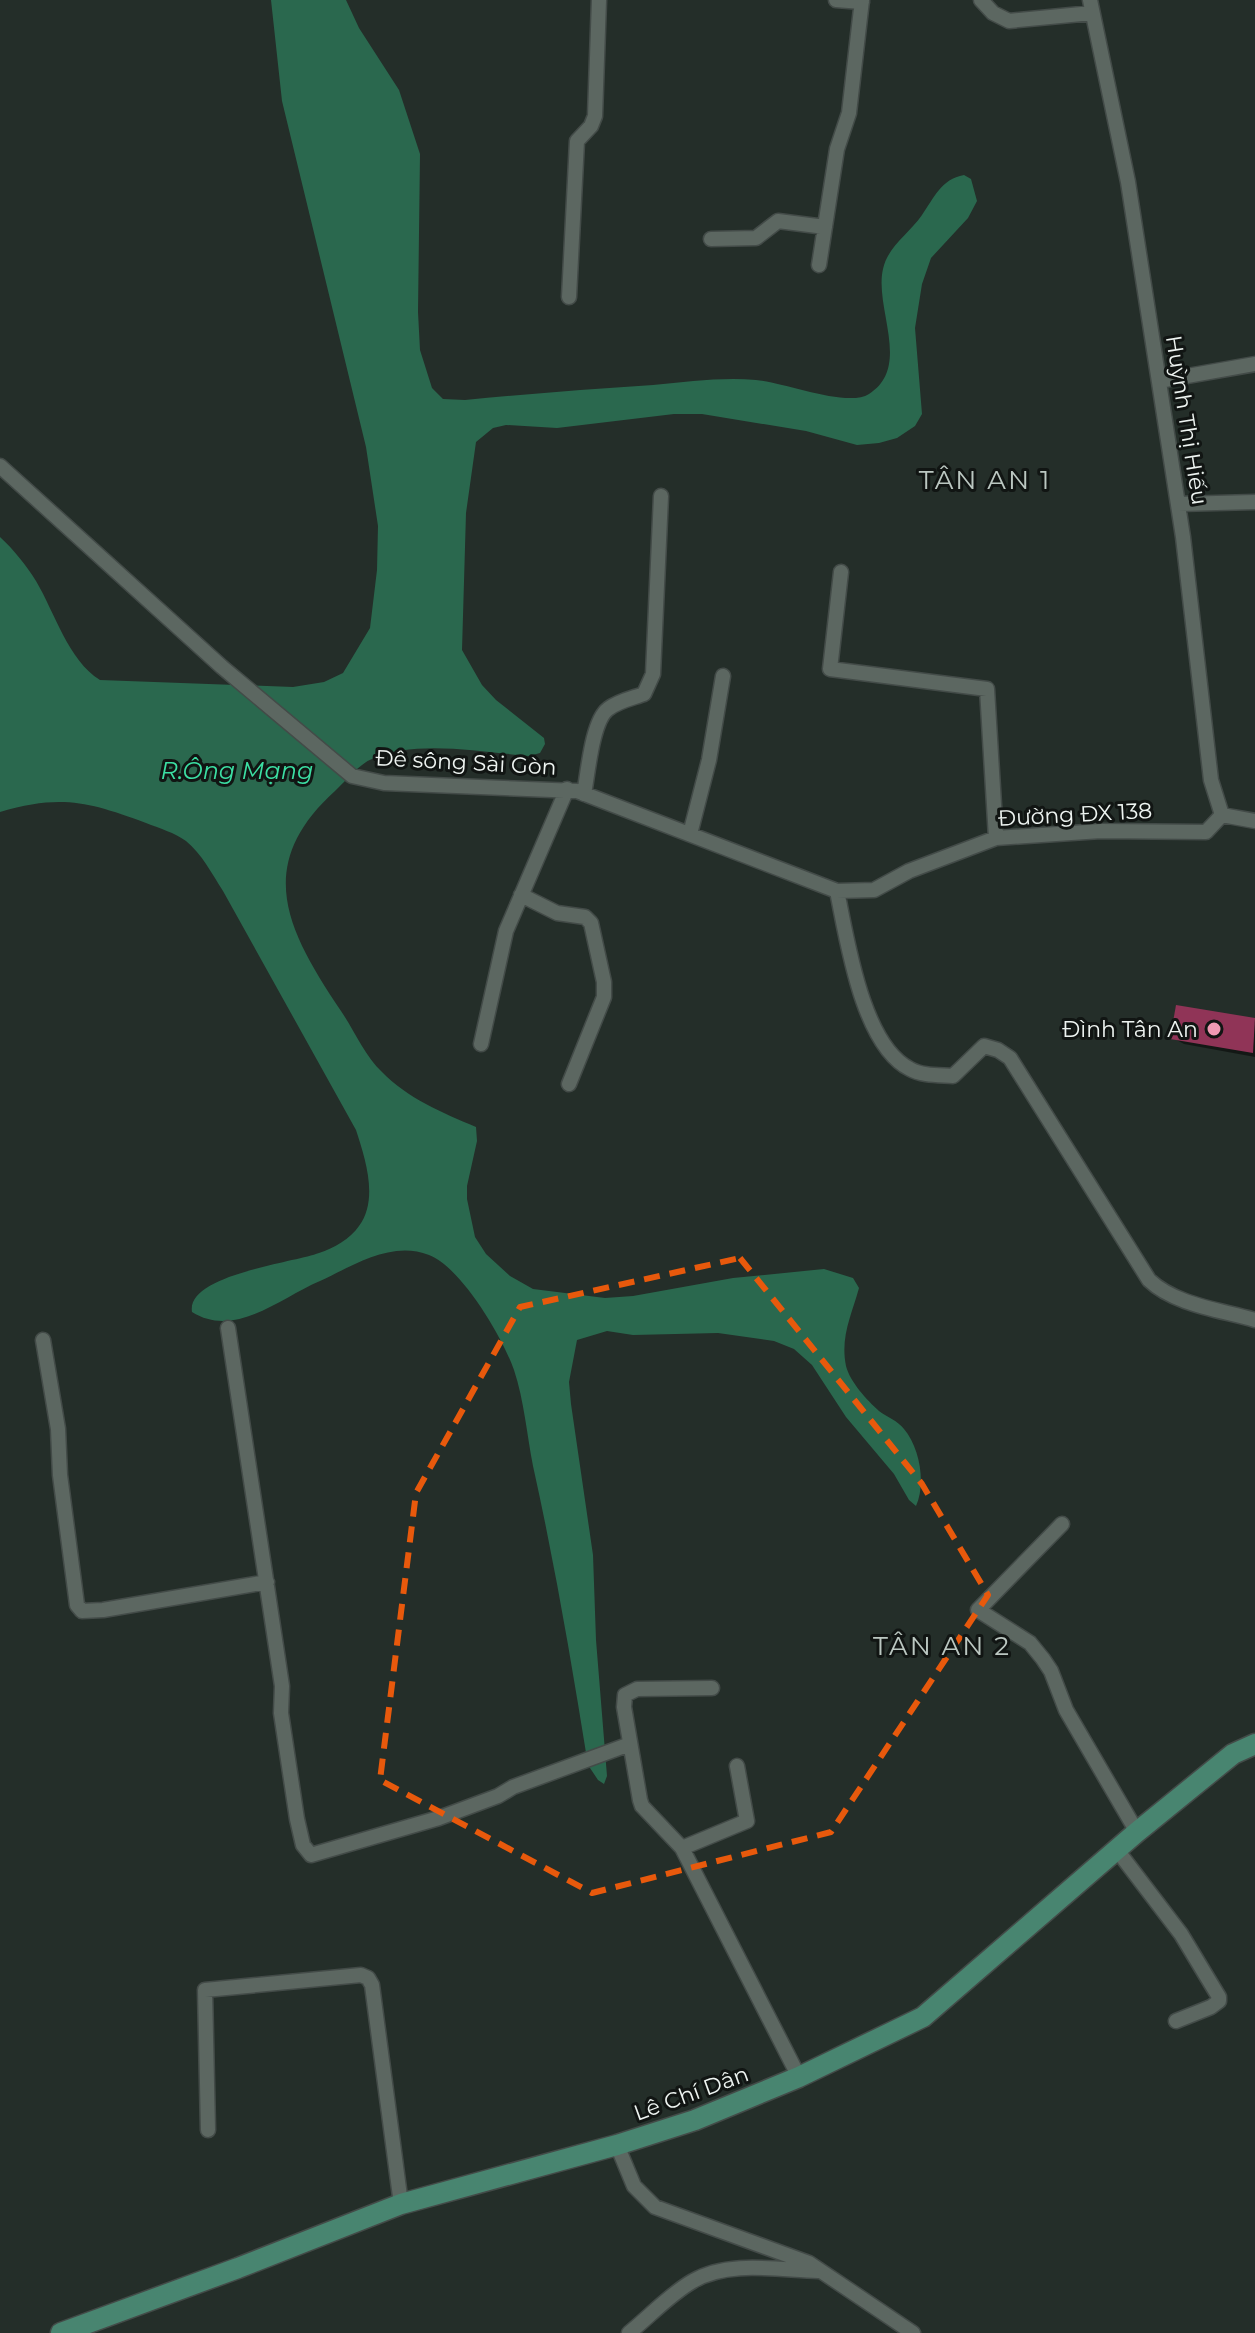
<svg xmlns="http://www.w3.org/2000/svg" width="1255" height="2333" viewBox="0 0 1255 2333" font-family="Montserrat,sans-serif">
	<rect width="100%" height="100%" fill="#242e29"/>
	<path fill="#2a684e" d="M271,0H346L359,28L399,90L420,154L418,312L420,350L432,388L443,399L465,400C527,394 590,389 653,385C688,382 721,377 756,380C784,382 847,408 869,394C912,367 874,308 883,269C888,246 909,234 922,215C934,198 941,179 964,175L971,179L977,201L968,218L931,258L922,284L915,328L922,414L915,426L897,438L879,443L857,445L806,431L702,414H674L557,428L506,425L493,428L476,442L466,513L462,650L482,685L496,700L544,738L545,744L540,753L529,756C482,752 415,739 372,759C359,764 346,781 335,791C252,866 288,932 341,1011C354,1030 365,1056 382,1072C407,1098 443,1113 476,1127L477,1141L467,1186V1199L475,1237L486,1254L510,1276L533,1289L605,1298L633,1296L733,1278L824,1269L853,1278L859,1288C852,1314 840,1337 846,1366C850,1382 867,1400 879,1411C887,1417 898,1421 904,1429C920,1448 926,1484 916,1506L909,1500L894,1474L846,1417L812,1365L794,1349L774,1341L718,1333L633,1335L607,1331L577,1340L569,1382L571,1404L593,1555L596,1640L607,1776L604,1784L598,1780L588,1765C572,1665 555,1565 533,1466C527,1435 524,1400 514,1370C503,1338 461,1267 429,1255C391,1240 353,1266 320,1281C280,1298 235,1339 192,1312C186,1275 292,1263 319,1253C334,1248 350,1239 359,1226C379,1199 365,1158 356,1130L223,891C212,874 202,854 186,841C175,833 159,828 146,823C89,802 61,794 0,812V537C14,550 26,565 36,581C55,613 68,660 100,680L293,687L324,682L343,673L370,628L377,570L378,526L366,447L282,101Z"/>
	<path fill="#0007" d="M1178,1007L1255,1020V1057L1184,1044L1173,1038Z"/>
	<path fill="#903457" d="M1176,1005L1255,1018L1253,1053L1170,1039Z"/>
	<g fill="none" stroke-linecap="round" stroke-linejoin="round">
		<defs>
			<path id="street" d="M836,0L862,2
				M981,0L993,13L1009,21L1092,13
				M1090,0L1128,182L1183,537L1211,780L1222,815
				M711,239L756,238L778,221L825,227
				M819,265L837,149L849,113L862,0
				M569,297L577,141L591,126L595,116L599,0
				M1159,381L1255,364
				M0,466L222,667L352,776L384,783L577,791L837,891L874,890L909,871L996,838L1101,831L1206,832L1222,815
				M1178,504L1255,502
				M841,572L830,669L987,689L996,838
				M584,794C588,773 592,721 608,709C618,701 633,698 644,694L653,674L661,496
				M1222,815L1255,821
				M690,834L709,760L723,676
				M837,891C847,939 862,1045 910,1069C922,1076 939,1075 953,1076L984,1046L998,1050L1010,1058L1149,1280C1175,1305 1221,1310 1255,1320
				M521,895L557,913L585,917L591,923L604,982V997L569,1084
				M481,1044L506,931L567,789
				M228,1328L282,1686L281,1713L297,1819L303,1845L311,1855L439,1818L498,1796L513,1787L630,1744
				M43,1340L58,1429L60,1475L77,1605L82,1611L103,1610L267,1582
				M1062,1524L978,1610L1030,1643L1043,1659L1051,1671L1066,1710L1137,1832
				M712,1688L637,1689L625,1695L624,1707L640,1800L642,1806L682,1848L799,2077
				M682,1848L747,1821L737,1766
				M1117,1850L1181,1934L1219,1997V2001L1211,2007L1176,2021
				M208,2130L205,1990L361,1975L368,1978L372,1985L401,2204
				M617,2145L634,2186L655,2207L809,2263L913,2333
				M629,2333C650,2316 670,2294 693,2281C728,2260 779,2270 818,2271"/>
			<path id="secondary" d="M61,2333L238,2268L401,2204L617,2145L695,2120L799,2077L923,2017L1137,1832L1233,1754L1255,1744"/>
		</defs>
		<use href="#street" stroke="#434b48" stroke-width="17"/>
		<use href="#secondary" stroke="#434b48" stroke-width="23"/>
		<use href="#street" stroke="#5c6761" stroke-width="14"/>
		<use href="#secondary" stroke="#488570" stroke-width="20"/>
	</g>
	<path fill="none" stroke="#e8590c" stroke-width="6" stroke-dasharray="16 10" stroke-linejoin="round" d="M740,1258L922,1484L988,1595L831,1832L592,1893L380,1780L416,1493L520,1307Z"/>
	<circle fill="#f09ab4" stroke="#111513" stroke-width="3" cx="1214" cy="1029" r="8"/>
	<g text-anchor="middle" stroke-width="6" stroke-linejoin="round" paint-order="stroke">
		<g font-size="22" fill="#eef4f1" stroke="#111513">
			<text transform="translate(1187 420) rotate(81)" y="8">Huỳnh Thị Hiếu</text>
			<text transform="translate(466 762) rotate(3)" y="8">Đê sông Sài Gòn</text>
			<text transform="translate(1075 814) rotate(-3)" y="8">Đường ĐX 138</text>
			<text transform="translate(691 2093) rotate(-20)" y="8">Lê Chí Dân</text>
		</g>
		<g font-size="22" fill="#eef4f1" stroke="#111513" text-anchor="end">
			<text x="1198" y="1037">Đình Tân An</text>
		</g>
		<g font-size="24" font-style="italic" fill="#3cdfa3" stroke="#111513">
			<text x="237" y="779">R.Ông Mạng</text>
		</g>
		<g font-size="26" letter-spacing="2" fill="#bbc7c1" stroke="#111513">
			<text x="985" y="489">TÂN AN 1</text>
			<text x="942" y="1655">TÂN AN 2</text>
		</g>
	</g>
</svg>
